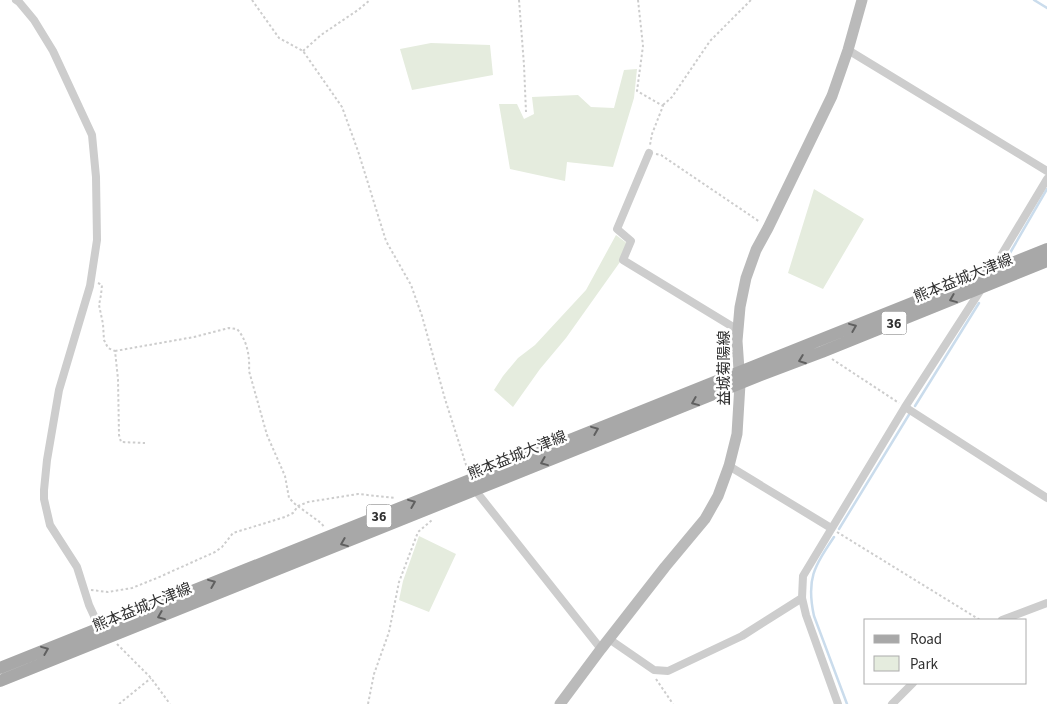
<svg xmlns="http://www.w3.org/2000/svg" width="1047" height="704" viewBox="0 0 1047 704" font-family="'Source Sans 3','Noto Sans JP',sans-serif">
	<rect width="100%" height="100%" fill="#fff"/>
	<path fill="#e5ecde" d="M431,43L490,45L493,75L412,90L400,49Z
		M637,69L634,98L613,167L567,162L565,181L510,169L499,104H517L524,119L534,114L532,97L578,95L591,107L614,108L624,70Z
		M814,189L864,219L823,289L788,273Z
		M616,235L628,244L620,262L566,338L540,369L513,407L494,390L503,376L518,358L535,345L586,290Z
		M419,536L456,554L429,612L399,600L403,581Z"/>
	<g fill="none" stroke-linecap="round" stroke-linejoin="round">
		<path stroke="#cadcec" stroke-width="2.5" d="M1034,0L1047,8
			M1010,253L1047,189
			M915,406L979,303
			M839,529L910,413
			M834,537C814,567 806,579 814,616L847,704"/>
		<path stroke="#cdcdcd" stroke-width="2" stroke-dasharray="2.5 2.5" stroke-linecap="butt" d="M252,0L279,38L303,51L342,107L358,151L386,241L411,285L422,316L445,399L468,471
			M519,0L524,65L526,112
			M638,0L643,46L637,91L663,106L652,134L650,145
			M303,51L321,35L358,10L370,0
			M663,105L672,97L710,41L751,0
			M656,154L661,155L760,222
			M98,283L102,285L101,295L99,305L103,324L104,340L108,348L115,351L118,379L119,435L121,442L145,443
			M115,351L194,337L229,328L237,329C247,340 250,356 249,371L267,435L285,476L289,498L295,504L321,523L325,528
			M832,359L899,403
			M837,532L980,620
			M91,590L108,592L132,588L157,578L215,552L222,547L233,533L285,517L293,513L298,506L308,502L358,494L396,498
			M117,644L151,678L170,704
			M656,679L673,704
			M119,704L151,678
			M368,704L374,674L389,632L399,582L418,532L432,520"/>
		<path stroke="#cdcdcd" stroke-width="8" d="M16,0L19,2L34,20L53,51L92,135L96,177L97,240L90,286L59,390L47,460L44,490V499L50,525L77,567L89,605L101,631
			M848,50L1047,171
			M649,153L617,229L631,241L623,260L738,330
			M993,269L1047,179
			M905,407L1047,498
			M729,466L831,528
			M475,490L601,649
			M1002,620L1047,603
			M609,639L654,670L668,671L742,636L802,598
			M838,704L806,615L802,598L803,576L905,407L982,288
			M892,704L913,683"/>
		<path stroke="#bababa" stroke-width="11" d="M560,704L601,649L665,567L705,519L718,496L729,466L737,434L740,384L737,341L740,307L746,278L756,250L768,228L832,96L848,50L862,0"/>
		<path stroke="#a8a8a8" stroke-width="12" d="M0,668L1047,249
			M0,681L475,490L761,375L822,352L1047,261"/>
	</g>
	<defs><path id="oneway-chevron" d="M-2-3.5L2.5 0L-2 3.5" fill="none" stroke-width="1.6" stroke-linecap="round" stroke-linejoin="round" transform="scale(1.25)"/></defs>
	<g stroke="#606060">
		<use href="#oneway-chevron" transform="translate(953 299) rotate(158)"/>
		<use href="#oneway-chevron" transform="translate(853 327) rotate(-22)"/>
		<use href="#oneway-chevron" transform="translate(802 360) rotate(159)"/>
		<use href="#oneway-chevron" transform="translate(695 402) rotate(158)"/>
		<use href="#oneway-chevron" transform="translate(595 430) rotate(-22)"/>
		<use href="#oneway-chevron" transform="translate(544 462) rotate(158)"/>
		<use href="#oneway-chevron" transform="translate(412 503) rotate(-22)"/>
		<use href="#oneway-chevron" transform="translate(344 543) rotate(158)"/>
		<use href="#oneway-chevron" transform="translate(212 583) rotate(-22)"/>
		<use href="#oneway-chevron" transform="translate(161 616) rotate(158)"/>
		<use href="#oneway-chevron" transform="translate(45 650) rotate(-22)"/>
	</g>
	<g text-anchor="middle" stroke-width="5" stroke-linejoin="round" paint-order="stroke">
		<g fill="#fff" stroke="#6e6e6e" stroke-width="1">
			<rect x="881.5" y="311.5" width="25" height="23" rx="4"/>
			<rect x="366.5" y="504.5" width="25" height="23" rx="4"/>
		</g>
		<g font-size="14" font-weight="bold" fill="#303030">
			<text x="894" y="328">36</text>
			<text x="379" y="521">36</text>
		</g>
		<g font-size="15" fill="#303030" stroke="#fff">
			<text transform="translate(963 278) rotate(-22)" y="5">熊本益城大津線</text>
			<text transform="translate(724 368) rotate(-90)" y="5">益城菊陽線</text>
			<text transform="translate(517 455) rotate(-22)" y="5">熊本益城大津線</text>
			<text transform="translate(142 607) rotate(-22)" y="5">熊本益城大津線</text>
		</g>
	</g>
	<rect x="864" y="619" width="162" height="65" fill="#ffffff" stroke="#acacac"/>
	<rect x="874" y="635" width="25" height="8" fill="#a8a8a8" stroke="#acacac"/>
	<text x="910" y="644" font-size="15" fill="#303030">Road</text>
	<rect x="874" y="656" width="25" height="15" fill="#e5ecde" stroke="#acacac"/>
	<text x="910" y="669" font-size="15" fill="#303030">Park</text>
</svg>
